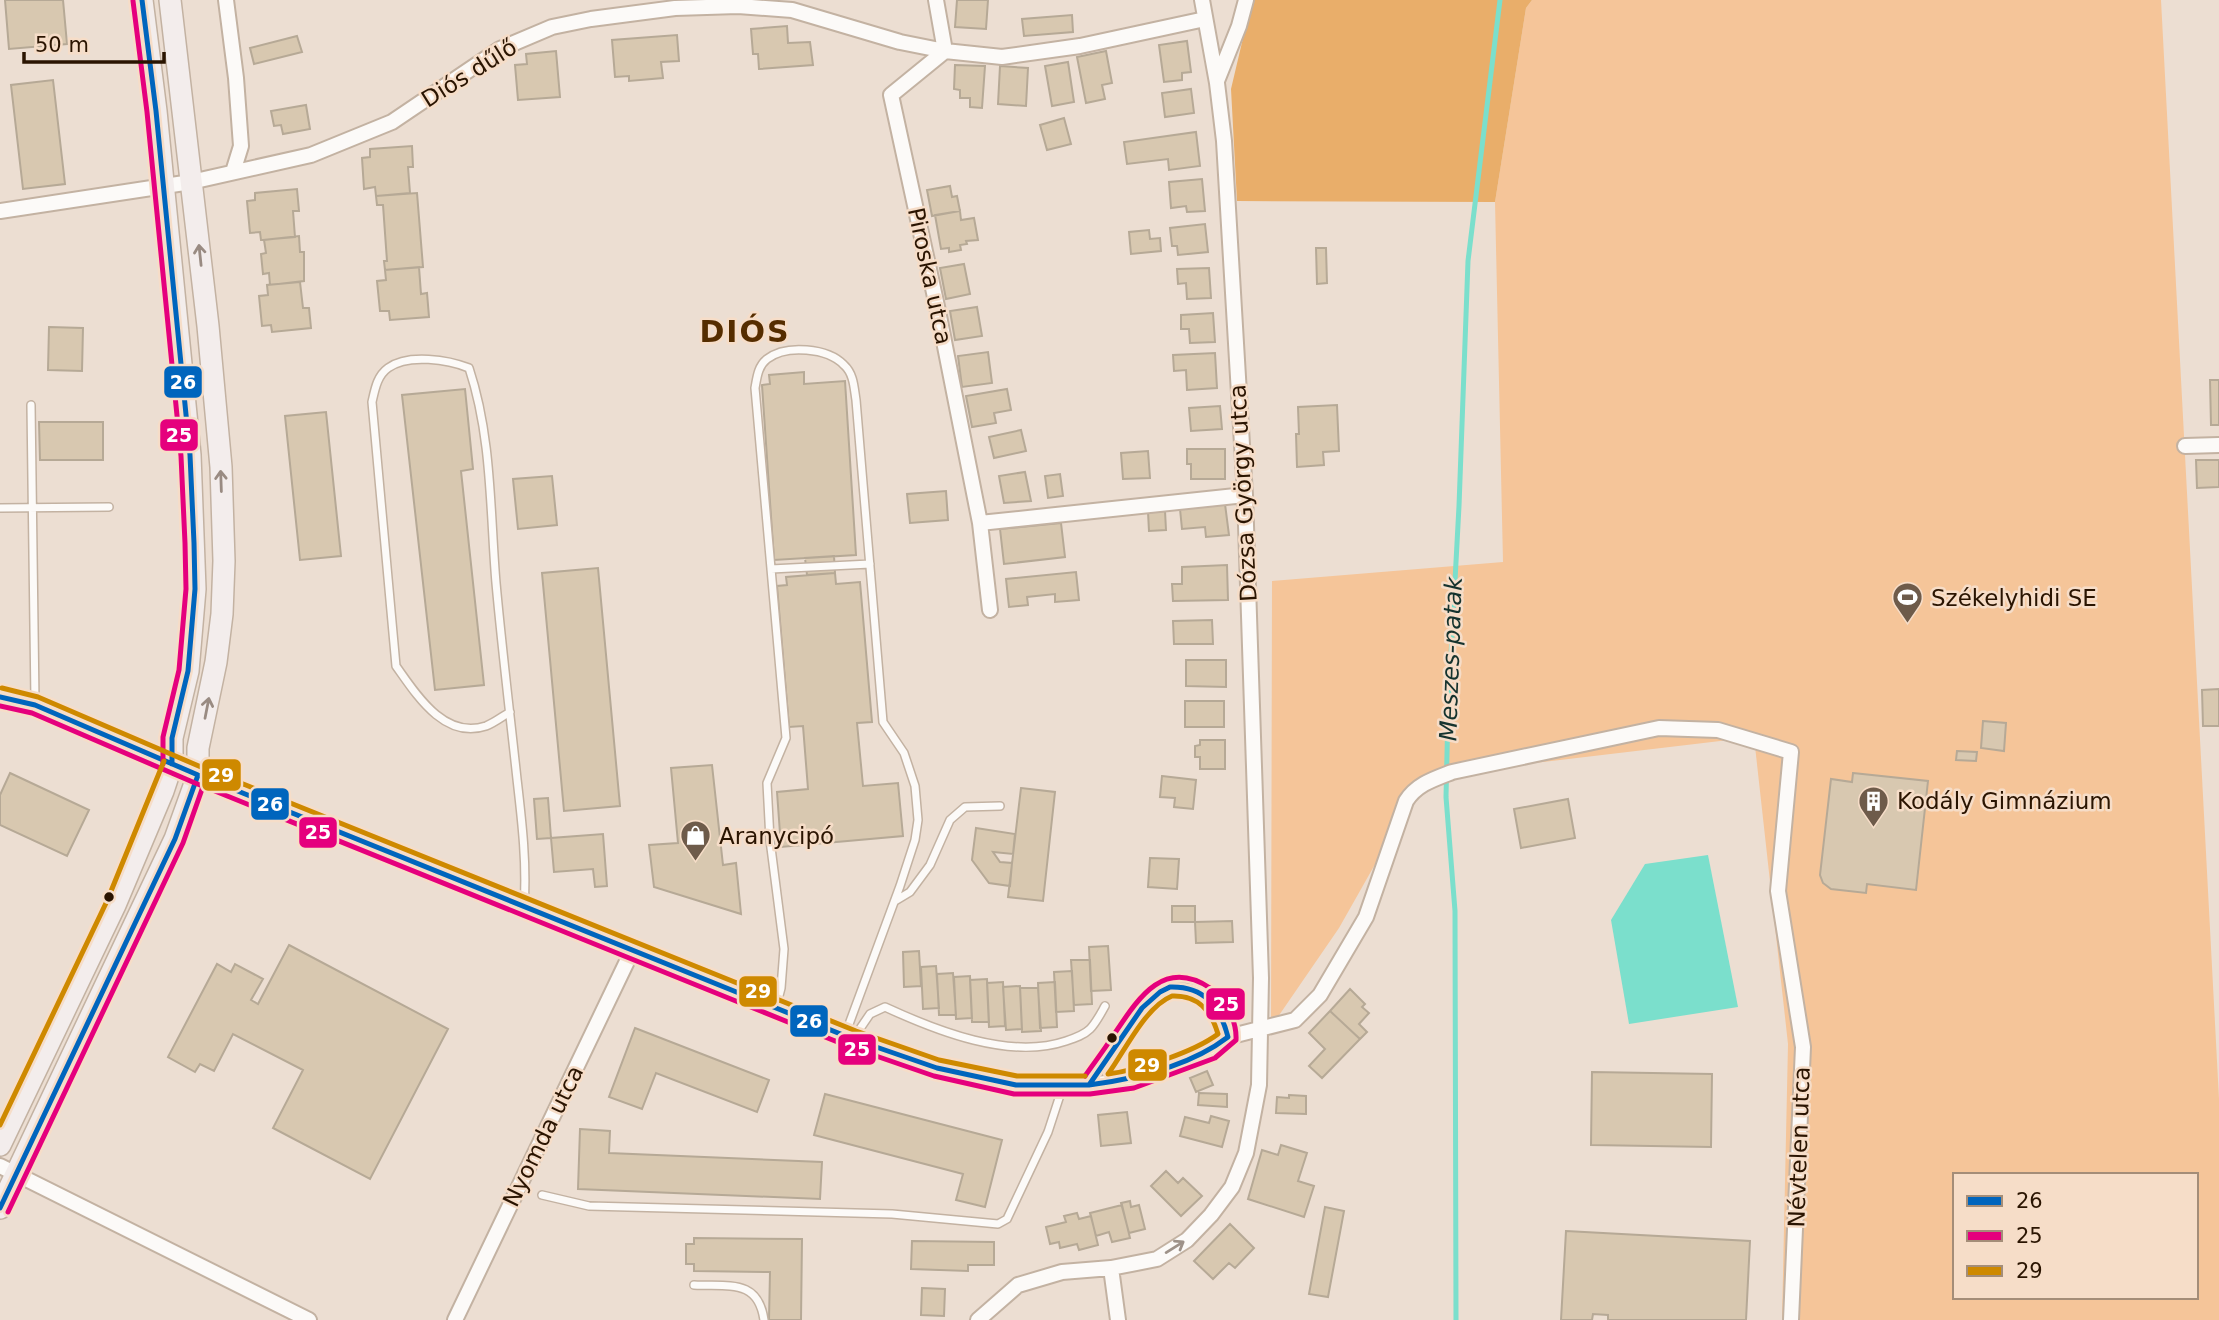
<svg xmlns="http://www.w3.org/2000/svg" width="2219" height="1320" viewBox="0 0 2219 1320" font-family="'DejaVu Sans',sans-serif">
	<rect width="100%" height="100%" fill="#ecded2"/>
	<path fill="#f5c599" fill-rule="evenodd" d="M1532,0H2161L2219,1099V1320H1782L1788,1044L1754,737L1425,776L1339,928L1271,1027L1272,581L1503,562L1495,202L1526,8ZM1955,1175H2196V1297H1955Z"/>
	<path fill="#e9ae6a" d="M1252,0H1532L1526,8L1495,202L1237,201L1231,89Z"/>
	<path fill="#7bdfcc" d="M1708,855L1738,1007L1629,1024L1611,920L1645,864Z"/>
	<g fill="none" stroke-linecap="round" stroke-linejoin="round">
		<path stroke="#7bdfcc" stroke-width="5" d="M1456,1320L1455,911L1446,797L1448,711L1459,506L1468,261L1500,0"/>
	</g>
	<path fill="#d8c8b0" stroke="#b6a996" stroke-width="2" d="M5,0H63L67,44L9,49Z
		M957,0H988L986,29L955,27Z
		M1072,15L1073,32L1024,36L1022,19Z
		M787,26L788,43L810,42L813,65L759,69L758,54H753L751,29Z
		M677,35L679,61L661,62L663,78L629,81V76L615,77L612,40Z
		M297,36L302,52L254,64L250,48Z
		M1187,41L1191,72L1182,73V80L1164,82L1159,45Z
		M556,51L560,97L518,100L515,65L527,64L526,54Z
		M1106,51L1112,83L1102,85L1105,99L1086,103L1077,57Z
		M1068,62L1074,102L1052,106L1045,66Z
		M955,65L985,66L982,108L970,107V98H960V90L954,89Z
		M1000,66L1028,68L1026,106L998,104Z
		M53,80L65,184L23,189L11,85Z
		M1191,89L1194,113L1165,117L1162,93Z
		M306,105L310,129L283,134L281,125L274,126L271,111Z
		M1064,118L1071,144L1047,150L1040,125Z
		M1196,132L1200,166L1169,170L1168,159L1127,164L1124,142Z
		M412,146L413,167H408L410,193L376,196L375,187L364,189L362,158L370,157V149Z
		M1202,179L1205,211L1187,212L1186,206L1171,208L1169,182Z
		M950,186L952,197L957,196L960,211L932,216L927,190Z
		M297,189L299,211H293L295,237L261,240L260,232L250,233L247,201L255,200V193Z
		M417,193L423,267L385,270L384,261H387L383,205H377L376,196Z
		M960,211L961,220L974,218L978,240L966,241L967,244L960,245L961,250L949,252V248L941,249L935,215Z
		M1205,224L1208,252L1178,255L1177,246H1172L1170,228Z
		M1149,230L1150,239L1160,238L1161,251L1131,254L1129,232Z
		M299,236L300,252H304V281L270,285L269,273L263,274L261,254L266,253L264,240Z
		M1316,248H1326L1327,283L1317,284Z
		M964,264L970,294L946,299L940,268Z
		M419,267L421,294L427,293L429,317L390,320L389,311H380L377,281L386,280L385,270Z
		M1209,268L1211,298L1187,299L1186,283L1178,284L1177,269Z
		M300,282L303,308H309L311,328L272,332L271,325L262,326L259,296L268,295L267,285Z
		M977,307L982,336L955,340L950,311Z
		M1213,313L1215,342L1190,343L1189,329H1181V315Z
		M49,327L83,328L82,371L48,370Z
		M988,352L992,383L962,387L958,356Z
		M1215,353L1217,388L1187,390L1186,370L1174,371L1173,355Z
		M804,372V384L845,381L856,555L774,560L762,385L770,384L769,375Z
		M2210,380H2219V425H2211Z
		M465,389L473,469L461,471L484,685L435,690L402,395Z
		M1007,389L1011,410L994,413L996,423L972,427L966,396Z
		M1337,405L1339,451L1323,452L1324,465L1297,467L1296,434H1299L1298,407Z
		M1220,406L1222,429L1191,431L1189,408Z
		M326,412L341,556L300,560L285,416Z
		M39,422H103V460H40Z
		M1021,430L1026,451L994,458L989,437Z
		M1187,449H1225V479H1191V464H1187Z
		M1148,451L1150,478L1123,479L1121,453Z
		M2196,460H2219V487L2197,488Z
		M1025,472L1031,501L1004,503L999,476Z
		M1060,474L1063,496L1048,498L1045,476Z
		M552,476L557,525L518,529L513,479Z
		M946,491L948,520L910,523L907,494Z
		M1225,504L1229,535L1206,537L1205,527L1182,529L1180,509Z
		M1165,511L1166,530L1149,531L1148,512Z
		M1061,523L1065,557L1004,564L1000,529Z
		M834,556L835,573L807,575L805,558Z
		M1227,565L1228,600L1173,601L1172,584H1182V567Z
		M598,568L620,806L564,811L542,573Z
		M1076,572L1079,600L1055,602V594L1027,597L1028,605L1009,607L1006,579Z
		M835,573L836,584L860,582L872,722L857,723L863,786L898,783L903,836L781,847L777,792L808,789L803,726L789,727L777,586L787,585L786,577Z
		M1212,620L1213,644H1174L1173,621Z
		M1186,660H1226V687L1186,686Z
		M2219,689V726H2203L2202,690Z
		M1185,701H1224V727H1185Z
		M1983,721L2006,723L2004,751L1981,748Z
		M1200,740H1225V769H1200V757H1195V746L1200,745Z
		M1957,751L1977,752L1976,761L1956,760Z
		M712,765L723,865L736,863L741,914L654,887L649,845L678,843L671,768Z
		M10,773L89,810L67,856L0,825V795Z
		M1853,773L1928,781L1916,890L1867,884L1866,893L1831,889L1823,883L1820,875L1831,779L1852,782Z
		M1162,776L1196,780L1193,809L1174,807L1175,798L1160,797Z
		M1021,788L1055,792L1043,901L1008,897Z
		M548,798L551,838L537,839L534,799Z
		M1568,799L1575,838L1521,848L1514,809Z
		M976,828L1015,834L1013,854L993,852L1000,862L1012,863L1010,886L989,883L972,860Z
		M603,834L607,886L595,887L593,869L554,872L551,838Z
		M1150,858L1179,859L1177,889L1148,887Z
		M1172,906H1195V922H1172Z
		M1232,921L1233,942L1196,943L1195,922Z
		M289,945L448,1029L370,1179L273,1128L303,1070L233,1034L214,1071L200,1064L195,1072L168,1057L217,964L231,972L235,964L263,979L251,1000L258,1004Z
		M1108,946L1111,990L1091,991L1089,947Z
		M919,951L921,986L904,987L903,952Z
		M1071,960H1090L1092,1004L1074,1005Z
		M936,966L939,1008L923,1009L921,967Z
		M1072,971L1074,1011L1056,1012L1054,972Z
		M953,973L956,1015H939L937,974Z
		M970,976L972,1018L956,1019L954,977Z
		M987,979L989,1022H972L970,980Z
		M1003,982L1005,1026L989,1027L987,983Z
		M1055,982L1057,1027L1040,1028L1038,983Z
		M1020,986L1022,1029L1006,1030L1003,987Z
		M1020,988H1038L1041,1031L1022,1032Z
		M1350,989L1365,1004L1362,1007L1369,1013L1359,1024L1367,1032L1360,1039L1330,1011Z
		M1330,1011L1360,1039L1322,1078L1309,1066L1325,1049L1309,1033Z
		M635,1028L769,1080L757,1112L656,1073L642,1109L609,1097Z
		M1207,1071L1213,1085L1196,1092L1190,1078Z
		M1592,1072L1712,1074L1711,1147L1591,1145Z
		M1199,1093L1227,1094V1107L1198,1105Z
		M825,1094L1002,1140L985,1207L956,1200L963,1174L814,1135Z
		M1289,1095L1306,1096V1114L1276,1113L1277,1097L1289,1098Z
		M1127,1112L1131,1143L1101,1146L1098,1115Z
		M1211,1116L1229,1121L1222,1147L1180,1136L1185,1117L1209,1123Z
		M580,1129L610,1131L609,1153L822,1162L820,1199L578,1189Z
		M1281,1145L1307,1153L1298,1181L1314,1186L1304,1217L1248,1199L1262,1150L1278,1155Z
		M1166,1171L1178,1183L1183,1178L1202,1196L1181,1216L1151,1186Z
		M1130,1201L1131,1207L1139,1205L1145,1229L1129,1233L1121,1203Z
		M1122,1205L1130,1238L1112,1242L1109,1232L1096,1236L1090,1213Z
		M1325,1207L1344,1211L1328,1297L1309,1294Z
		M1077,1213L1079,1219L1091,1216L1098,1245L1079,1250L1077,1244L1060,1248L1059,1242L1050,1244L1046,1227L1066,1222L1064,1216Z
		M1230,1224L1254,1248L1235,1268L1229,1263L1213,1279L1194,1261Z
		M1566,1231L1750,1241L1746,1320H1608V1315L1593,1314L1592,1320H1561Z
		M694,1238L802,1239L801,1320H769L770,1272L694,1271V1264H686V1244H694Z
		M912,1241L994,1242V1265H968V1271L911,1269Z
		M922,1288L945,1289L944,1316L921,1315Z"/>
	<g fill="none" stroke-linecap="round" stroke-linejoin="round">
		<defs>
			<path id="lane" d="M31,405L35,701
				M0,508L109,507
				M771,569L870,564
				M510,712C503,716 494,723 486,726C444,740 416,694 396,666L372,402C375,389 377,376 388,368C408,353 449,360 469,368C492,437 490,512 496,583C502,649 510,714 517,779C522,822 527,864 524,907
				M895,901L910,892L930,865L950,820L965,807L1000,806
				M776,1007L781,988L784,949L770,840L767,783L786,738L755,388C757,377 758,366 767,359C786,344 828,348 844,365C854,374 854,388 856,400L883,722L904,753L915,786L918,820L915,840L900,886L845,1035
				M853,1039L870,1014L885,1007C937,1031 1010,1060 1066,1041C1075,1038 1084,1035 1090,1029C1096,1023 1101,1013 1105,1006
				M1089,1085L1143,1006C1166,980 1207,979 1222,1015C1225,1021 1226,1030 1228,1037
				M542,1195L589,1206L892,1214L998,1224L1007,1219L1048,1132L1063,1086
				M694,1285C728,1287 758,1278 764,1320"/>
			<path id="street" d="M226,0L236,78L241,146L233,172
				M1205,19L1080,46L1002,57L945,51L891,95L938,311L980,523L1245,495
				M1217,81L1239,26L1246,0
				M0,211L191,182L311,155L392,122L500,49L552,27L591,19L675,8L738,6L792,10L900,42L945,51L936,0
				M2185,446L2219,445
				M980,523L990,610
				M198,775L853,1039L937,1068L1016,1085H1089L1131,1080L1211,1050L1228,1037L1295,1020L1320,995L1366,917L1406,801C1417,784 1434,779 1452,772L1659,728L1718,730L1791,752L1778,891L1803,1047L1791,1320
				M0,1166L309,1320
				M1111,1268L1157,1259L1187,1240L1211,1215L1232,1187L1246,1153L1259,1085L1261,978L1245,495L1224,141L1217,83L1202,0
				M455,1320L632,951
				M978,1320L1018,1285L1062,1272L1111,1268L1118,1320"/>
			<path id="secondary" d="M0,697L35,705L183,769
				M0,1145L115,905L163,791L172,764V738L188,671L195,589L190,455L156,111L142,0
				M0,1208L175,839L198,775V748L216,662L222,614L224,561L221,467L208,326L170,0"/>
		</defs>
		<use href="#lane" stroke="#c3b2a2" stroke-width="10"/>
		<use href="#street" stroke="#c3b2a2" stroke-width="18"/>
		<use href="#secondary" stroke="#c3b2a2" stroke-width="24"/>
		<use href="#lane" stroke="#fcfaf8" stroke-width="7"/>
		<use href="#street" stroke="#fcfaf8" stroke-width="14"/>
		<use href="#secondary" stroke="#f3edec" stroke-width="21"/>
		<defs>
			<path id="bus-1" d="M142,0L156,111L190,455L194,543L195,589L188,671L172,738V764
				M0,697L35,705L198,775L853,1039L937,1068L1016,1085H1089
				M1170,987C1204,986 1220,1006 1228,1037C1190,1066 1135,1079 1089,1085L1142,1008L1160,992Z
				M0,1208L175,839L198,775"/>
			<path id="bus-2" d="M133,1L147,112L181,456L185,543L186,589L179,670L163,737V764
				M0,706L32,713L195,783L850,1047L934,1076L1014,1094H1089
				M1085,1076C1094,1063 1104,1050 1113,1036C1136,1002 1162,956 1210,988C1226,998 1237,1022 1236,1040L1215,1058L1134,1088L1090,1094
				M8,1212L183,843L206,778"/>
			<path id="bus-3" d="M2,688L38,697L201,767L856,1031L939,1060L1017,1076H1085
				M1172,996C1198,995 1211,1010 1218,1034C1194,1052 1139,1070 1108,1074C1125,1051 1145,1007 1172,996Z
				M0,1125L107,901L164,761"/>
		</defs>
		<use href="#bus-1" stroke="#f6ddc8" stroke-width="10"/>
		<use href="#bus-2" stroke="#f6ddc8" stroke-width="10"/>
		<use href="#bus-3" stroke="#f6ddc8" stroke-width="10"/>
		<use href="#bus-1" stroke="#0065bd" stroke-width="5"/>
		<use href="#bus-2" stroke="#e5007d" stroke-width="5"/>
		<use href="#bus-3" stroke="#ce8900" stroke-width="5"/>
	</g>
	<defs><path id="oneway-shaft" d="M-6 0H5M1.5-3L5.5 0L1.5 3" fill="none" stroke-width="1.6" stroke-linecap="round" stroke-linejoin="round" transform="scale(1.75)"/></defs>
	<g stroke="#998b82">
		<use href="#oneway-shaft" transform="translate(200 255) rotate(-96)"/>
		<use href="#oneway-shaft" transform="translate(221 481) rotate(-92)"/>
		<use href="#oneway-shaft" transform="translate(207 708) rotate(-79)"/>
	</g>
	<use stroke="#9e9289" href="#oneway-shaft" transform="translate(1175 1247) rotate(-32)"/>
	<defs>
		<symbol id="stadium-pin" viewBox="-11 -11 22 30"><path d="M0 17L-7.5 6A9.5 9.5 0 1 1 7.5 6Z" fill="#6e5b4a" stroke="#f6ddc8"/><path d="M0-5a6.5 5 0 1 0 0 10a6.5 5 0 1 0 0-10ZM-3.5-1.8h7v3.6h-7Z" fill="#fff"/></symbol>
		<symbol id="building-pin" viewBox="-11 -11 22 30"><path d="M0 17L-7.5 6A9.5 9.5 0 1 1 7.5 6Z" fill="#6e5b4a" stroke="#f6ddc8"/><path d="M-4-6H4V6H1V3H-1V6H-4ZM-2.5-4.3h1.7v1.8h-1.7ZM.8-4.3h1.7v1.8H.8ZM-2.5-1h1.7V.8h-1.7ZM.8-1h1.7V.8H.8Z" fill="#fff"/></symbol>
		<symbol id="shop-pin" viewBox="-11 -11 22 30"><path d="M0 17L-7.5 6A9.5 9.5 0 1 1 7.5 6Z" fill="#6e5b4a" stroke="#f6ddc8"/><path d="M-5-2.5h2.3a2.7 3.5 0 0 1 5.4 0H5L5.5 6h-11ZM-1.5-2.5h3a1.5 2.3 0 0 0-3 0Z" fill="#fff"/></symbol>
	</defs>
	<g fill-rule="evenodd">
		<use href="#stadium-pin" x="1890" y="580" width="35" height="47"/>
		<use href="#building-pin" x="1856" y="784" width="35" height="47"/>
		<use href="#shop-pin" x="678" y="818" width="35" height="47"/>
	</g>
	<g fill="#2a1401" stroke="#f6ddc8" stroke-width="2.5">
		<circle cx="109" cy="897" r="6"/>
		<circle cx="1112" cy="1038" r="6"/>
	</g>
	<g text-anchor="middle" stroke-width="5" stroke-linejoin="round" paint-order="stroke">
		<g font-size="23" fill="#2a1401" stroke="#f6ddc8">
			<text transform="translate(469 73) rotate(-32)" y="8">Diós dűlő</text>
			<text transform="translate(930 276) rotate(78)" y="8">Piroska utca</text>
			<text transform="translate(1243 493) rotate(-93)" y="8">Dózsa György utca</text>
			<text transform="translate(543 1136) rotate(-64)" y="8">Nyomda utca</text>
			<text transform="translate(1799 1147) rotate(-88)" y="8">Névtelen utca</text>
		</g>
		<g font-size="23" fill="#2a1401" stroke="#f6ddc8" text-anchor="start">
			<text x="1931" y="606">Székelyhidi SE</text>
			<text x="1897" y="809">Kodály Gimnázium</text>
			<text x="719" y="844">Aranycipó</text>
		</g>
		<g font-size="24" font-style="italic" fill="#15332e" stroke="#f6ddc8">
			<text transform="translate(1451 659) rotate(-88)" y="8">Meszes-patak</text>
		</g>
		<g font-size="30" font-weight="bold" letter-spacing="2" fill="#552d00" stroke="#f6ddc8">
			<text x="745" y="342">DIÓS</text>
		</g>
	</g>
	<g stroke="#f6ddc8" stroke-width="2.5">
		<rect x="163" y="365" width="40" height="34" rx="7" fill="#0065bd"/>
		<rect x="159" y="418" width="40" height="34" rx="7" fill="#e5007d"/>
		<rect x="201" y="758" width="41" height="34" rx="7" fill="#ce8900"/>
		<rect x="250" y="787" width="40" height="34" rx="7" fill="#0065bd"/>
		<rect x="298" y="816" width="40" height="33" rx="7" fill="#e5007d"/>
		<rect x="738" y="975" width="40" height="33" rx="7" fill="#ce8900"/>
		<rect x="1205" y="987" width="41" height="34" rx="7" fill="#e5007d"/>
		<rect x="789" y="1004" width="40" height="34" rx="7" fill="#0065bd"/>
		<rect x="837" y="1033" width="40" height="33" rx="7" fill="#e5007d"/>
		<rect x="1127" y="1048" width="41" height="34" rx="7" fill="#ce8900"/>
	</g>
	<g font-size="19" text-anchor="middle" font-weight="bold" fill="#fff">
		<text x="183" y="389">26</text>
		<text x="179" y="442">25</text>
		<text x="221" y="782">29</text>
		<text x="270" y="811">26</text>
		<text x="318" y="839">25</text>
		<text x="758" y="998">29</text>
		<text x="1226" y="1011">25</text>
		<text x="809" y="1028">26</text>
		<text x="857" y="1056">25</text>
		<text x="1147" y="1072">29</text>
	</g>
	<rect x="1953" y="1173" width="245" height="126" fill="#f6ddc8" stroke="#a48d78" stroke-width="2"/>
	<rect x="1967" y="1196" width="35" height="10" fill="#0065bd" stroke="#a48d78" stroke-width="2"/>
	<text x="2016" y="1208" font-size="21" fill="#2a1401">26</text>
	<rect x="1967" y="1231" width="35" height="10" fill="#e5007d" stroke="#a48d78" stroke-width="2"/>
	<text x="2016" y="1243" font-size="21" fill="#2a1401">25</text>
	<rect x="1967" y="1266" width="35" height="10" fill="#ce8900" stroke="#a48d78" stroke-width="2"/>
	<text x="2016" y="1278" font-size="21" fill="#2a1401">29</text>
	<path d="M24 52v10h140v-10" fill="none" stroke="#2a1401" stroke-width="3.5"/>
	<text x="35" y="52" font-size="21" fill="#2a1401" stroke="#f6ddc8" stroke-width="5" paint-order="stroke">50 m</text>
</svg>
